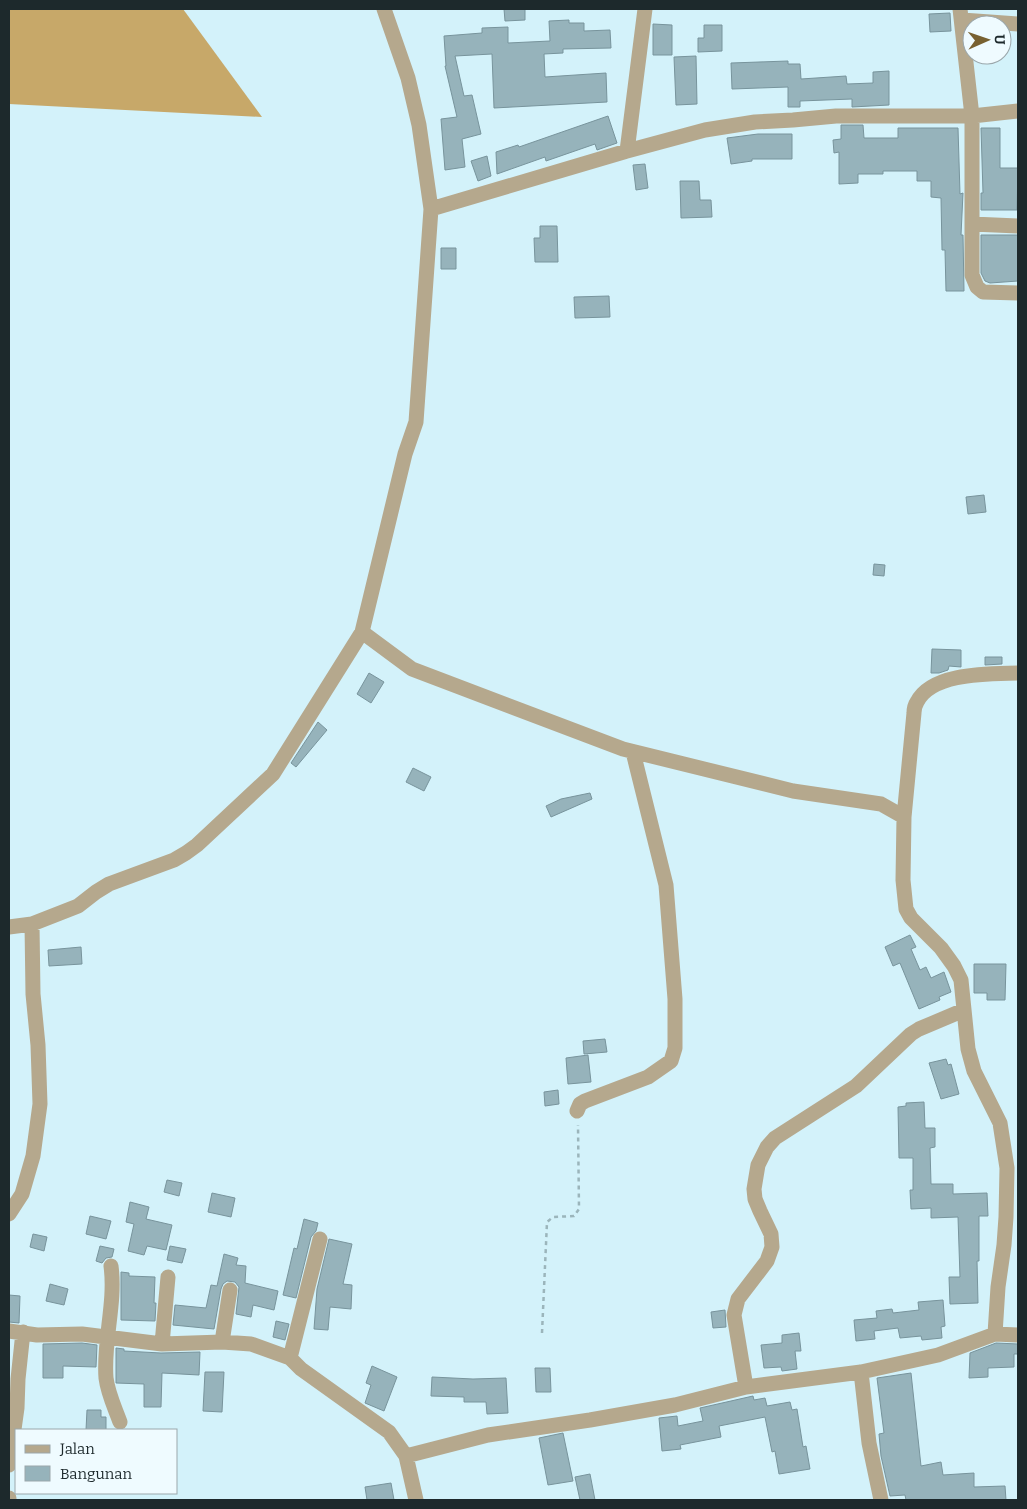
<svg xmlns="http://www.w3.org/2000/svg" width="1027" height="1509" viewBox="0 0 1027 1509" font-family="Bitter,serif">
	<rect width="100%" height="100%" fill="#d3f2fa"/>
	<path fill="#c7a869" d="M9,9H183L262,117L9,104Z"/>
	<path fill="#96b3bb" stroke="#78949c" d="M504,9H525V20L505,21Z
		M950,13L951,31L930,32L929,14Z
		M569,20V23H584V31L610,30L611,48L563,49V53L544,54L545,77L606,73L607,102L494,108L492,54L455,56L464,96L472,95L481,134L462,139L465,167L445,170L441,119L457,117L445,66H446L444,36L482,33V28L508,27V43L550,41L549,21Z
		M653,24L672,25V55H653Z
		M704,25H722V51L698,52V38H704Z
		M696,56L697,104L676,105L674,57Z
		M788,61V64H800L801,79L846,76L847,84L873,83V72L889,71V105L852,107V99L800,101V107H788V87L732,89L731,63Z
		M608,116L617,143L597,150L595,144L546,161L545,157L497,174L496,152L518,145L519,147Z
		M841,125H863L864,138H898V128H958L960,194L963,193L961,235H963L964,291H946L945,250H942L941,198L931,197V181H917V171H883V174H858V183L839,184V152L834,153L833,140L841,139Z
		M981,128H1000V168H1018L1017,210H981V193H983Z
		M758,134H792V159H752V161L731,164L727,138Z
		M487,156L491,176L478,181L471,161Z
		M645,164L648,188L636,190L633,165Z
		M680,181H699L700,200H711L712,217L681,218Z
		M540,226H557L558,262H535L534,238H540Z
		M981,235H1018V281L990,283L985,281L981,273Z
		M441,248H456V269H441Z
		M609,296L610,317L575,318L574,297Z
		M984,495L986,512L968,514L966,497Z
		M874,564L885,565L884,576L873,575Z
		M932,649L961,650V667L949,666L948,670L939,673H931Z
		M985,657H1002V664L985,665Z
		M369,673L384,682L371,703L357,694Z
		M318,722L327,730L296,767L291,763Z
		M413,768L431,777L424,791L406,782Z
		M590,793L592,799L551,817L546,806L561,799Z
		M910,935L916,947L911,949L920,970L926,967L931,978L944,972L951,992L939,997L940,1000L919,1009L900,963L893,966L885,947Z
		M81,947L82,964L49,966L48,950Z
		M974,964H1006L1005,1000H987V993H974Z
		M605,1039L607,1052L584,1054L583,1041Z
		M588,1055L591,1082L568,1084L566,1058Z
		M946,1059L948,1065L951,1064L959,1094L941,1099L929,1063Z
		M558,1090L559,1104L545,1106L544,1092Z
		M924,1102L925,1128H935V1147L930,1148L931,1184H953V1194L987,1193L988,1216H979V1261H977L978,1303L950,1304L949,1277H960L958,1217L931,1218V1208L911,1209L910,1190H913V1158H899L898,1107L906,1106V1103Z
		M167,1180L182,1183L179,1196L164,1192Z
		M212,1193L235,1198L231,1217L208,1212Z
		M130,1202L149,1207L146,1219L172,1225L166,1250L147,1246L144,1255L128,1251L134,1224L126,1222Z
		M90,1216L111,1221L106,1239L86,1234Z
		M304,1219L318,1223L316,1231L311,1237L296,1298L283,1295L294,1248L297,1249Z
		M33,1234L47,1237L44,1251L30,1247Z
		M329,1239L352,1244L343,1284L352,1285L351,1309L330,1307L328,1330L314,1329L317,1289Z
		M100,1246L114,1249L112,1257L106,1258L102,1263L96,1261Z
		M170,1246L186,1249L182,1263L167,1260Z
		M224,1254L238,1258L236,1265L246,1266L245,1283L278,1291L274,1310L253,1305L251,1317L236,1314L239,1287L235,1282L227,1281L223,1284L221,1289L214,1329L173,1325L175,1305L206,1308L211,1285L217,1286Z
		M121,1272L129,1273V1276L155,1277L154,1303H156L155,1321L121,1320Z
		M50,1284L68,1289L64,1305L46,1301Z
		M9,1295L20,1296L19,1323L9,1322Z
		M943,1300L945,1326L941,1327L942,1338L922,1340L921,1336L900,1338L898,1328L874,1331L875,1339L856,1341L854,1320L877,1318L876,1311L892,1309L893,1313L919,1310L918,1302Z
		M725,1310L726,1327L713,1328L711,1312Z
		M276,1321L289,1324L285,1340L273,1337Z
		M799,1333L801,1351H795L797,1369L782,1371L781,1367L764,1368L761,1345L782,1343V1335Z
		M82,1343L97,1345L96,1367L63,1366V1378H43V1344Z
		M996,1343L1018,1344V1354H1014V1367L988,1368V1377L969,1378L970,1353Z
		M116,1348L124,1349V1351L161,1353L200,1352L199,1375L162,1373L161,1407H144V1384L116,1383Z
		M372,1366L397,1377L384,1411L365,1403L371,1385L366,1383Z
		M535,1368H550L551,1392H536Z
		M205,1372H224L222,1412L203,1411Z
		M911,1373L921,1466L941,1462L943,1475L974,1473V1487L1005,1486L1006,1500H906L905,1495L890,1496L881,1456L879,1434L884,1433L877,1378Z
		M432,1377L473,1379L506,1378L508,1413L487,1414L486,1402H464V1397L431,1396Z
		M753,1396L754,1400L765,1398L767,1406L790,1402L792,1410L797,1409L803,1447L806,1446L810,1469L779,1474L775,1451L772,1452L765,1417L719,1426L721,1437L680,1445L681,1449L662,1451L659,1418L677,1416L678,1426L703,1421L700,1408Z
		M87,1410H101V1417H106V1430H86Z
		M563,1433L573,1481L548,1485L539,1438Z
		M590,1474L595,1500H580L575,1477Z
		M391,1483L394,1500H367L365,1487Z"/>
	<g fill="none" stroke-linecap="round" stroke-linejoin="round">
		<path stroke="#9bb5bb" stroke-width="2.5" stroke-dasharray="4 4" stroke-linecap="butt" d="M542,1333L547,1222L553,1217L574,1216L579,1209L578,1125"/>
		<path stroke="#b5a88d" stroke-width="15" d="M960,9L972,116V275L977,287L983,292L1018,293
			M962,20L1018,24
			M627,151L645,9
			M431,209L627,151L705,130L755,122L793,120L836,116H972L1018,111
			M972,224L1018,226
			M362,632L412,669L623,749L793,791L881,804L904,817L903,880L906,909L911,918L941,948L954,966L961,980L968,1049L974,1071L1000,1123L1007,1168L1006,1217L1004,1245L998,1287L995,1334
			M904,817L914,713C914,710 915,705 917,702C932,672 990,674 1018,673
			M9,927L32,924L78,906L96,892L109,884L174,860L186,853L197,845L273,774L362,632L405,454L416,422L431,209L419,125L408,78L384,9
			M577,1111L580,1104L585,1101L648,1077L671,1061L675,1048V999L666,885L633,752
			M9,1214L22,1194L33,1156L40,1104L38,1045L33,994L32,924
			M111,1266C116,1303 103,1341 106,1378C108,1394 115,1408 120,1422
			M9,1331L37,1335L82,1334L162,1344L222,1342L251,1344L290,1358L301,1369L389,1432L406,1456L416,1500
			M222,1342L230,1290
			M162,1344L168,1277
			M290,1358L320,1239
			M861,1372L869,1443L881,1500
			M746,1387L734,1315L738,1299L767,1261L772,1247L771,1234L760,1211L755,1199L754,1189L758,1165L767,1147L775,1138L856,1086L911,1034L919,1029L964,1010
			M406,1456L488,1435L590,1420L675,1405L746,1387L861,1372L938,1355L995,1334L1018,1335
			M9,1465L17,1408L18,1379L23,1332
			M9,1498V1500"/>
	</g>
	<rect width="1027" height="1509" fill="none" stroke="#1d292c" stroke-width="20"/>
	<rect x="15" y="1429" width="162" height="65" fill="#effbff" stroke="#9ba7ab"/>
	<rect x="25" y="1445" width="25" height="8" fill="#b5a88d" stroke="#9ba7ab"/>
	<text x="60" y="1454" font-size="15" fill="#1d292c">Jalan</text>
	<rect x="25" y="1466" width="25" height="15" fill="#96b3bb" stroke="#9ba7ab"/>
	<text x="60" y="1479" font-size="15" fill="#1d292c">Bangunan</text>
	<g transform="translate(987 40) rotate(88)"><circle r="24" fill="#effbff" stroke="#9ba7ab"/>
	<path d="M0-4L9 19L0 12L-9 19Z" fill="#786131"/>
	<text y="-8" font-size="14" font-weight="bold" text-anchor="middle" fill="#1d292c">U</text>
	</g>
</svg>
